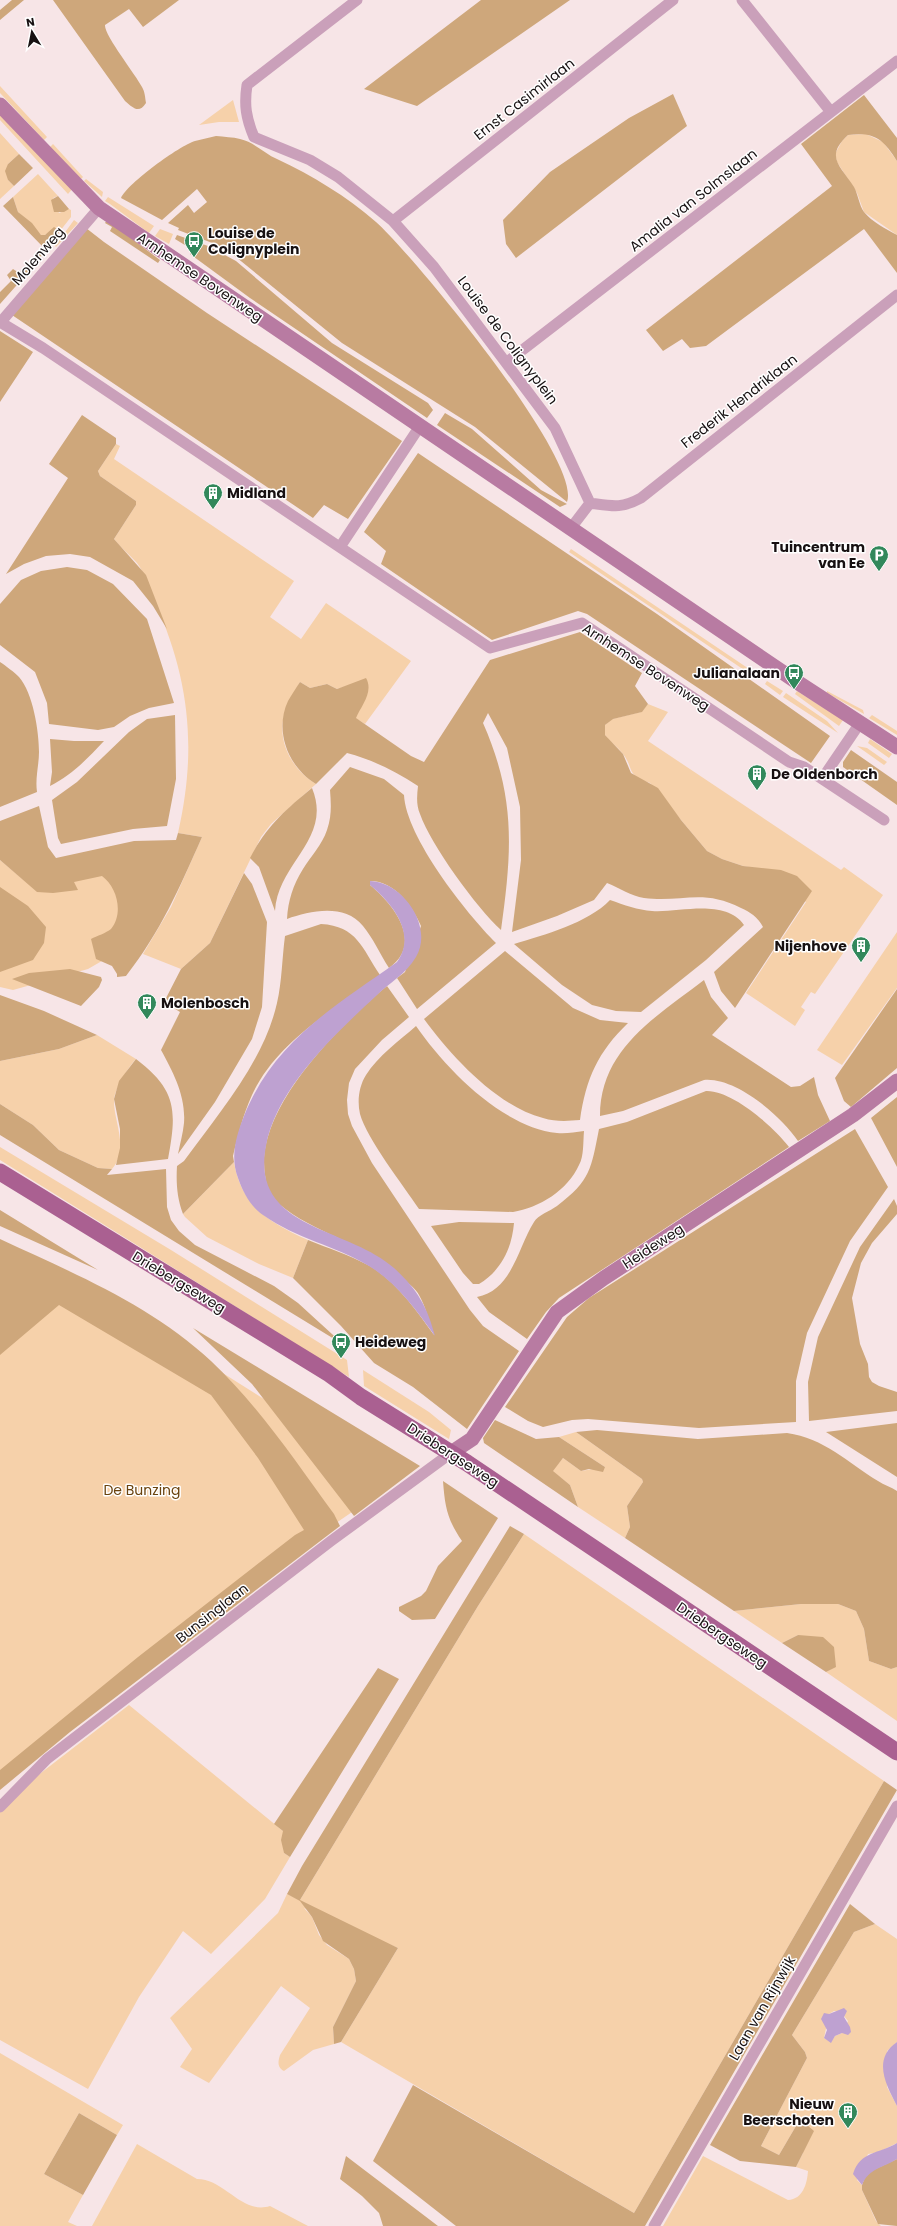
<svg xmlns="http://www.w3.org/2000/svg" width="897" height="2226" viewBox="0 0 897 2226" font-family="Poppins,sans-serif">
	<rect width="100%" height="100%" fill="#f7e5e7"/>
	<path fill="#f6d1aa" fill-rule="evenodd" d="M0,86L47,137L44,140L0,93Z
		M233,100L239,122H219L199,125Z
		M0,112L73,188L68,194L0,120Z
		M0,133L19,154L8,164V180L14,186L0,199Z
		M866,134L883,142L897,161V235L864,212L857,193L837,162L835,154L842,141L848,135Z
		M53,144L83,177L81,179L50,147Z
		M38,174L58,196L53,198L59,213L69,209L71,210V217L60,231L57,227L45,235H41L18,212L13,197Z
		M86,179L103,192L102,197L84,181Z
		M108,197L154,226L149,233L110,204L105,201Z
		M74,220L78,223L56,247L55,246Z
		M160,229L173,234L169,244L155,236Z
		M116,444L120,446L114,459L294,581L270,617L301,639L326,603L411,661L365,724L355,718L361,706L347,686L337,689L327,684L310,688L300,682C295,692 286,704 284,716C277,743 293,770 316,784L271,824L261,837L210,943L181,969L143,954L171,907L202,837L178,833C197,750 190,680 155,602C150,590 145,573 137,563C130,555 121,548 114,539L136,505V501L100,476L98,471Z
		M571,549L761,677L759,680L569,552Z
		M767,681L783,691L780,695L765,684Z
		M797,691L843,720L839,726L795,694Z
		M827,691L863,710L864,714L827,693Z
		M786,693L827,721L838,733L783,697Z
		M648,704L668,712L648,741L841,870L844,867L883,895L815,994L811,992L801,1007L805,1010L795,1026L746,993L806,902L761,869L743,866L722,859L707,851L650,783C625,774 635,770 623,754C618,747 610,742 605,735V725L612,719L641,712Z
		M872,715L897,731V735L869,718Z
		M870,739L892,754L889,758L868,743Z
		M857,746L867,748L887,762L884,765Z
		M0,860L26,882L111,873L140,939L88,969L13,990L0,987Z
		M897,932V988L842,1065L817,1050Z
		M97,1035L136,1059C129,1066 115,1089 114,1099C113,1121 130,1148 112,1169L98,1168L59,1150L33,1125L0,1104V1061L59,1049Z
		M0,1147L171,1250L347,1360L349,1377L0,1160Z
		M234,1162C241,1206 270,1223 308,1240L293,1278L259,1264L207,1237L185,1217L183,1214Z
		M75,1280L267,1401L355,1510L323,1532L0,1779V1343Z
		M363,1370L429,1412L451,1430L449,1439L364,1386Z
		M576,1432L642,1479L643,1482L627,1506L630,1527L625,1538L578,1507L570,1485L552,1471L563,1458L581,1471L605,1467L559,1437Z
		M524,1534L884,1781L634,2213L341,2042L398,1948L304,1908L312,1917L319,1935L327,1945L349,1959L354,1969L356,1981L333,2027L334,2044L313,2050L284,2071C277,2067 278,2062 280,2055L310,2008L281,1986L209,2083L180,2067L192,2049L170,2018L278,1913L287,1894L300,1900L478,1606Z
		M801,1604H838L856,1611L864,1629L869,1661L891,1669L897,1667V1721L826,1672L836,1666L798,1635L782,1643L734,1611Z
		M129,1705L283,1831L284,1853L290,1857L265,1899L211,1954L183,1931L139,1997L88,2089L0,2040V1811L37,1776Z
		M875,1924L897,1939V2042L887,2051V2087L897,2106V2143L879,2152L868,2154L857,2180L862,2185V2190L876,2221L881,2226H663L703,2156L788,2200C803,2199 807,2184 808,2171L796,2167L803,2153L796,2126L779,2155L761,2146L807,2058L805,2052L792,2035L854,1932ZM834,2011H840L848,2021L842,2033L835,2036L831,2042L824,2038L829,2014Z
		M0,2053L123,2125L117,2135L79,2113L44,2174L83,2195L68,2222L77,2226H0Z
		M137,2144L197,2179C225,2179 242,2215 270,2206L308,2226H92Z"/>
	<path fill="#cea77b" d="M12,0H24L0,20V10Z
		M53,0H179L143,27L129,9L105,25C104,35 136,75 142,87C145,92 145,97 146,103C139,114 133,108 125,101Z
		M481,0H570L417,106L364,89Z
		M673,94L687,126L516,258L506,244L503,220L550,172L629,118Z
		M864,95L897,138V161C883,139 875,132 848,135C824,157 841,166 854,187C858,194 859,205 864,212C872,222 886,229 897,235V273L864,229L706,346L690,348L682,339L663,351L646,330L832,186L801,144Z
		M216,136C224,137 233,137 240,139C254,142 265,154 277,159C313,176 346,196 376,222C412,254 583,460 567,502L475,427L342,343L231,253L215,244L178,230L179,228L168,223L188,205L194,213L207,202L197,189L162,220L121,198C128,183 179,146 195,141C202,139 209,138 216,136Z
		M19,154L33,168L14,186L8,180L5,171L8,164Z
		M58,196L69,209L64,212H54L51,200Z
		M13,197L18,212L32,223L41,235H45L54,227L60,231L36,263L33,259L44,248L3,206Z
		M107,220L160,260L158,263L110,231L112,227L105,223Z
		M86,228L104,242L207,313L402,441L348,519L324,505L313,518L12,315Z
		M177,235L208,246L236,261L332,343L428,403L433,410L427,418L250,298L190,254L193,250L175,239Z
		M27,266L31,269L0,304V292L11,281L7,275L13,269L19,273Z
		M0,331L33,352L0,402Z
		M445,413L472,429L541,490L567,504L560,507L437,425Z
		M82,415L116,438V444L98,471L100,476L136,501V505L114,539L146,575L167,629L153,606L133,581L90,557L70,554L46,556L24,564L6,574L68,478L49,464Z
		M418,453L657,614L830,736L811,763L587,614L578,611L492,640L381,564L386,551L364,532Z
		M67,567L87,570L113,584L147,619L174,703L149,708L130,716L114,727L98,730L49,724L47,703L35,672L0,645V604L21,580L41,571Z
		M580,632L642,673L635,686L648,704L642,712L613,719L605,725V735L623,754L631,773L658,788L681,820L707,851L722,859L743,866L781,870L797,876L812,891L735,1008L721,991L714,972L763,927C758,917 750,912 741,908C702,888 682,903 644,898C631,896 620,888 607,883L594,900L557,916L512,932L521,860L520,807L507,748L488,713L483,723C516,798 512,851 501,930C476,907 431,845 420,814C416,805 417,795 418,786C395,771 373,760 347,753L316,784C288,767 274,731 288,701C292,694 296,688 300,682L310,688L327,684L337,689L366,678C374,692 361,706 356,718L411,756L424,762L490,660Z
		M0,662C6,666 14,672 19,677C33,693 39,731 39,752C39,765 35,778 37,792L0,807Z
		M175,715L176,779L167,826L133,829L61,844L58,838L52,800L77,782L129,732L147,719Z
		M50,739L74,741H104C87,759 72,775 50,786L52,772Z
		M851,750L897,782V805L843,767V762Z
		M350,767L384,779L404,795C406,837 466,913 496,943L417,1009L397,978L405,972L421,926C412,906 395,881 370,881V885C394,905 424,943 389,968C380,954 373,938 363,926C344,903 310,911 287,919C288,901 293,885 303,869C311,856 322,845 327,830C332,816 331,803 330,790Z
		M312,788C333,839 278,862 275,911L259,867L250,858C266,827 285,810 312,788Z
		M39,806L48,847L56,858L134,841L176,840L178,833L202,837C179,889 161,931 126,976L117,977V974L112,966L96,959L91,939C97,936 106,933 111,929C124,913 117,887 102,876L74,882L78,890L53,893L37,892L0,860V821Z
		M244,873L252,884L267,922L262,1007L252,1039L215,1102L178,1154C180,1144 183,1133 184,1123C186,1096 173,1072 161,1050L180,1012L164,1002L181,969L210,943Z
		M0,887L28,906L46,927L44,943L33,960L0,972Z
		M610,900C624,905 638,910 652,911C679,913 725,898 744,925L706,960L641,1012L616,1011L592,1005L562,985L514,944C544,935 588,923 610,900Z
		M321,924C357,926 362,948 380,975C334,1010 277,1041 252,1095C243,1115 238,1135 233,1156L234,1162L183,1214C177,1198 176,1183 177,1166L184,1161C219,1113 264,1061 277,1003C282,981 282,958 285,936Z
		M505,951L573,1008L600,1020L628,1023C598,1052 586,1078 580,1120C568,1121 556,1122 543,1118C497,1106 452,1057 424,1019Z
		M70,969L101,977L102,980L99,987L81,1006L12,979L29,973Z
		M704,980L711,997L728,1018L712,1035L791,1087L800,1086L814,1077L818,1095L830,1121L798,1141C781,1116 736,1077 704,1080L623,1111L600,1116C600,1049 656,1017 704,980Z
		M387,986L409,1017L382,1040L355,1069L349,1083L347,1100L348,1114L352,1126L372,1163L470,1310L483,1326L519,1351L467,1429L413,1387L374,1363L341,1326L293,1278L308,1240C328,1248 349,1255 368,1265C395,1280 416,1310 434,1335C429,1322 426,1307 419,1295C416,1289 409,1284 405,1280C369,1243 317,1236 279,1204C270,1197 266,1185 265,1175C254,1109 341,1024 387,986Z
		M897,989V1068L851,1107L844,1101L835,1078Z
		M0,995L44,1011L97,1035L59,1049L0,1061Z
		M416,1026C446,1069 502,1127 557,1133C566,1134 575,1132 584,1131C583,1142 584,1156 579,1165C568,1190 539,1208 513,1212L419,1209C403,1185 367,1139 360,1114C357,1101 359,1086 366,1075C378,1056 399,1041 416,1026Z
		M136,1059C177,1090 177,1111 168,1159L116,1165L120,1148V1129L114,1099L119,1081Z
		M706,1091C732,1090 774,1127 789,1147L559,1298L546,1312L527,1339L489,1312L477,1297C512,1291 518,1247 534,1222C538,1215 550,1211 557,1206C591,1180 591,1169 599,1129L627,1122Z
		M897,1097V1167L871,1118Z
		M0,1104L33,1125L59,1150L98,1168L112,1169L107,1175L166,1169L167,1207L171,1220L179,1231L195,1245L274,1286L298,1303L344,1345L0,1135Z
		M855,1129L888,1187L850,1241L807,1333L796,1381V1422L699,1428L588,1419L572,1420L543,1427L528,1421L505,1407L567,1317L589,1298Z
		M894,1199L897,1206V1214L872,1243L861,1263L852,1298L860,1344L868,1364L869,1377L872,1382L879,1386L897,1392V1411L809,1421L808,1382L818,1337L860,1247Z
		M0,1210L98,1270L0,1226Z
		M459,1222L514,1223C512,1248 501,1271 479,1284H473L463,1273L431,1226Z
		M0,1239C73,1273 151,1305 211,1361C258,1405 296,1462 334,1514L340,1526L70,1732L0,1790V1770L138,1657L295,1535L304,1530L258,1458L211,1395L59,1305L0,1355Z
		M193,1328L420,1466L354,1516L252,1384Z
		M495,1420L536,1439L559,1437L605,1467L603,1472L589,1469L581,1471L563,1458L553,1471L570,1485L578,1507L484,1443L483,1438Z
		M897,1423V1477L826,1432Z
		M597,1430L698,1439L787,1433C824,1438 847,1462 878,1481C884,1485 891,1487 897,1491V1667L891,1669L869,1661L864,1629L856,1611L838,1604H801L734,1611L625,1538L630,1527L627,1506L643,1482L642,1479L576,1432Z
		M443,1481L498,1518L435,1619L412,1620L399,1611V1607L421,1596L426,1591L438,1566L462,1541C447,1519 445,1507 443,1481Z
		M510,1526L524,1534L478,1606L300,1900L398,1948L341,2042L334,2044L333,2027L356,1981L354,1969L349,1959L323,1941L312,1917L300,1901L287,1894L302,1866Z
		M798,1635L823,1637L834,1647L836,1667L826,1672L782,1643Z
		M378,1668L399,1679L290,1857L284,1853L281,1840L283,1831L274,1824Z
		M884,1781L897,1790L645,2226H456L373,2161L413,2085L634,2213Z
		M850,1904L875,1924L854,1932L792,2035L805,2052L807,2058L761,2146L779,2155L796,2126L806,2124L814,2131L796,2167L740,2161L710,2145Z
		M79,2113L117,2135L83,2195L44,2174Z
		M346,2156L438,2226H383L379,2213L362,2196L340,2179Z
		M897,2159V2226L878,2224L862,2190V2185L865,2177L871,2171Z"/>
	<path fill="#bea1d1" d="M370,881C403,882 434,927 416,957C406,974 389,983 376,996C335,1034 276,1089 266,1146C250,1230 347,1226 394,1268C417,1289 427,1306 435,1336C417,1311 396,1282 369,1266C334,1245 297,1239 263,1215C250,1206 243,1192 238,1178C230,1157 236,1136 244,1116C274,1041 334,1007 397,962C417,934 393,904 370,885Z
		M844,2008L847,2011L844,2017L850,2027L851,2032L848,2035L842,2033L835,2036L831,2043L824,2038L827,2030L821,2019L824,2013L829,2014Z
		M897,2042V2106C886,2085 872,2059 897,2042Z
		M897,2143V2159C883,2168 869,2168 862,2185L853,2174C860,2151 879,2154 897,2143Z"/>
	<g fill="none" stroke-linecap="round" stroke-linejoin="round">
		<path stroke="#caa0ba" stroke-width="11" d="M357,0L247,85C244,105 246,118 254,137L310,160L338,177L393,221L434,267L555,428L590,503
			M742,0L831,112
			M393,221L673,0
			M0,322L43,348L490,648L582,623L789,762L804,767L884,820
			M0,323L99,208
			M507,362L897,61
			M590,503C612,506 621,509 641,498L897,295
			M571,528L590,503
			M340,547L420,426
			M822,779L860,723
			M0,1807L47,1759L331,1541L451,1453
			M654,2226L897,1806"/>
		<path stroke="#b87ba2" stroke-width="15" d="M0,105L99,208L797,682L897,747
			M451,1453L472,1439L557,1312L604,1278L853,1115L897,1081"/>
		<path stroke="#aa6091" stroke-width="17" d="M0,1172L328,1373L361,1397L467,1463L897,1752"/>
	</g>
	<defs>
		<symbol id="bus-pin" viewBox="-11 -11 22 30"><path d="M0 17L-7.5 6A9.5 9.5 0 1 1 7.5 6Z" fill="#32885b" stroke="#fff"/><path d="M-5-6H5V4H4V6H2V4H-2V6H-4V4H-5ZM-3.5-4V0h7V-4ZM-3.5 1.2v1.5H-2V1.2ZM2 1.2v1.5H3.5V1.2Z" fill="#fff"/></symbol>
		<symbol id="building-pin" viewBox="-11 -11 22 30"><path d="M0 17L-7.5 6A9.5 9.5 0 1 1 7.5 6Z" fill="#32885b" stroke="#fff"/><path d="M-4-6H4V6H1V3H-1V6H-4ZM-2.5-4.3h1.7v1.8h-1.7ZM.8-4.3h1.7v1.8H.8ZM-2.5-1h1.7V.8h-1.7ZM.8-1h1.7V.8H.8Z" fill="#fff"/></symbol>
		<symbol id="parking-pin" viewBox="-11 -11 22 30"><path d="M0 17L-7.5 6A9.5 9.5 0 1 1 7.5 6Z" fill="#32885b" stroke="#fff"/><path d="M-3.5-5.5H1a3.5 3.5 0 0 1 0 7H-1V5.5H-3.5ZM-1-3.4V-.6H.8a1.4 1.4 0 0 0 0-2.8Z" fill="#fff"/></symbol>
	</defs>
	<g fill-rule="evenodd">
		<use href="#bus-pin" x="183" y="230" width="22" height="30"/>
		<use href="#building-pin" x="202" y="482" width="22" height="30"/>
		<use href="#parking-pin" x="868" y="544" width="22" height="30"/>
		<use href="#bus-pin" x="783" y="662" width="22" height="30"/>
		<use href="#building-pin" x="746" y="763" width="22" height="30"/>
		<use href="#building-pin" x="850" y="935" width="22" height="30"/>
		<use href="#building-pin" x="136" y="992" width="22" height="30"/>
		<use href="#bus-pin" x="330" y="1331" width="22" height="30"/>
		<use href="#building-pin" x="837" y="2101" width="22" height="30"/>
	</g>
	<g text-anchor="middle" stroke-width="3" stroke-linejoin="round" paint-order="stroke">
		<g font-size="14" fill="#171112" stroke="#fff">
			<text transform="translate(524 99) rotate(-38)" y="5">Ernst Casimirlaan</text>
			<text transform="translate(693 200) rotate(-38)" y="5">Amalia van Solmslaan</text>
			<text transform="translate(38 256) rotate(-49)" y="5">Molenweg</text>
			<text transform="translate(200 277) rotate(34)" y="5">Arnhemse Bovenweg</text>
			<text transform="translate(508 340) rotate(53)" y="5">Louise de Colignyplein</text>
			<text transform="translate(739 401) rotate(-38)" y="5">Frederik Hendriklaan</text>
			<text transform="translate(646 667) rotate(33)" y="5">Arnhemse Bovenweg</text>
			<text transform="translate(653 1246) rotate(-33)" y="5">Heideweg</text>
			<text transform="translate(179 1282) rotate(31)" y="5">Driebergseweg</text>
			<text transform="translate(453 1455) rotate(33)" y="5">Driebergseweg</text>
			<text transform="translate(212 1613) rotate(-38)" y="5">Bunsinglaan</text>
			<text transform="translate(722 1635) rotate(34)" y="5">Driebergseweg</text>
			<text transform="translate(762 2008) rotate(-60)" y="5">Laan van Rijnwijk</text>
		</g>
		<g font-size="14" font-weight="bold" fill="#171112" stroke="#fff" text-anchor="start">
			<text x="208" y="238">Louise de<tspan x="208" dy="16">Colignyplein</tspan></text>
			<text x="227" y="498">Midland</text>
			<text x="865" y="552" text-anchor="end">Tuincentrum<tspan x="865" dy="16">van Ee</tspan></text>
			<text x="780" y="678" text-anchor="end">Julianalaan</text>
			<text x="771" y="779">De Oldenborch</text>
			<text x="847" y="951" text-anchor="end">Nijenhove</text>
			<text x="161" y="1008">Molenbosch</text>
			<text x="355" y="1347">Heideweg</text>
			<text x="834" y="2109" text-anchor="end">Nieuw<tspan x="834" dy="16">Beerschoten</tspan></text>
		</g>
		<g font-size="14" fill="#6a430e" stroke="#fff">
			<text x="142" y="1495">De Bunzing</text>
		</g>
	</g>
	<g transform="translate(32 32) rotate(350)" stroke="#ffffff" stroke-width="3" paint-order="stroke">
	<path d="M0-3L7 15L0 10L-7 15Z" fill="#171112"/>
	<text y="-6" font-size="11" font-weight="bold" text-anchor="middle" fill="#171112">N</text>
	</g>
</svg>
